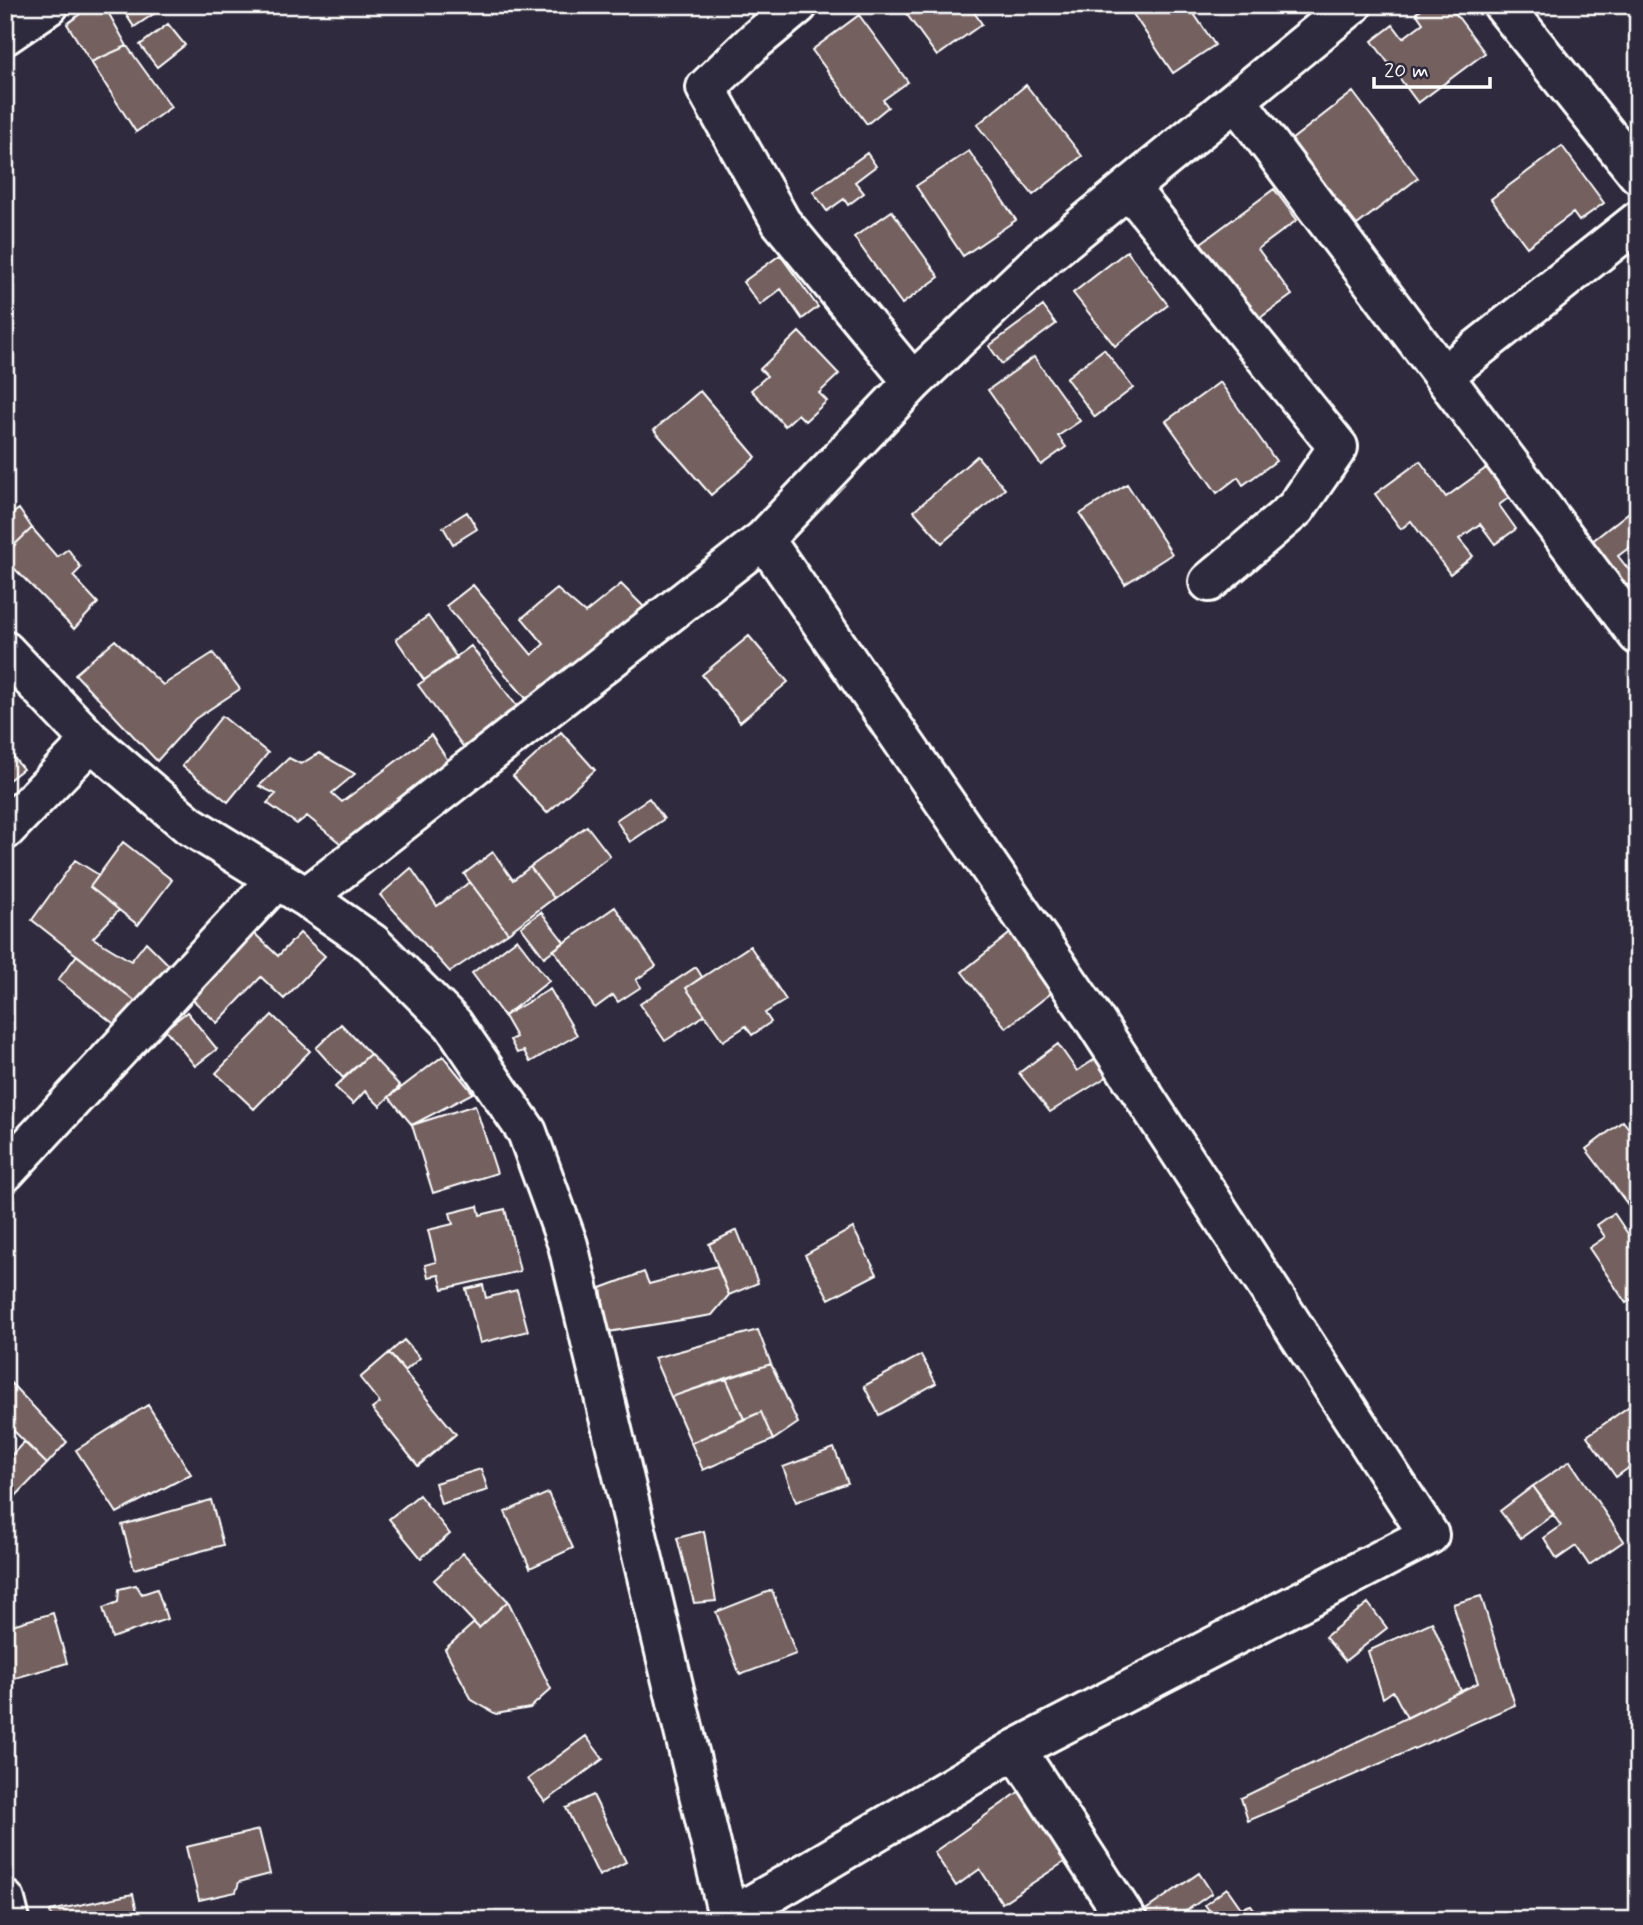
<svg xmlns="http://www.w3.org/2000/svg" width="1643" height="1925" viewBox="0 0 1643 1925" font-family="Mynerve,sans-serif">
	<rect width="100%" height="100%" fill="#2f2a3d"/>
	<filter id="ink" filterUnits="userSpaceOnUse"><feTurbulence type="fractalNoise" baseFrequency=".0143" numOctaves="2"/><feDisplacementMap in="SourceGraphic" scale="14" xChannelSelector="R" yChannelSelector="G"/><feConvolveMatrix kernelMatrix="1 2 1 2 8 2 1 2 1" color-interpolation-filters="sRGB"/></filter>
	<g filter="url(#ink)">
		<path fill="#746061" stroke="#fff" stroke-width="2" d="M79,5H104L127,46L91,62L67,24L80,14L76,7Z
			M120,5H167L134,27Z
			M900,5H969L982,24L937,56Z
			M1134,5H1188L1215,45L1173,73L1129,8Z
			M1427,5H1449L1485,53L1418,103L1372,41L1393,25L1403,38L1423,23L1416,13Z
			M859,15L908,82L883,100L888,107L867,124L812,50Z
			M168,24L185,45L157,67L140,45Z
			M127,46L171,107L136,132L91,62Z
			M1026,85L1082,156L1033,195L977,125Z
			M1353,92L1418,178L1357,225L1291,140Z
			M1562,146L1604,203L1579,221L1573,213L1527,247L1491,199Z
			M969,151L1016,220L963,256L916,186Z
			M867,153L876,166L855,182L864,193L848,205L844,199L827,211L813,192Z
			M1274,189L1297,220L1258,249L1292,295L1257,320L1201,243Z
			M892,211L939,277L902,304L854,237Z
			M1127,251L1168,305L1115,346L1073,293Z
			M780,255L818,307L802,319L781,289L760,305L743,282Z
			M1043,306L1056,324L1002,364L989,346Z
			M799,332L839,374L819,393L827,401L805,421L798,414L785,426L751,390L767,376L760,369Z
			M1104,349L1133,388L1095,417L1066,378Z
			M1034,357L1080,421L1058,436L1066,447L1041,465L988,390Z
			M1220,382L1276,461L1243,485L1238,477L1217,493L1166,421Z
			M700,391L756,457L711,495L654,430Z
			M977,456L1005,489L942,543L914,511Z
			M1420,461L1446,497L1489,466L1511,496L1499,505L1516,529L1495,544L1480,524L1459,539L1473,556L1450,574L1411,521L1401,529L1375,494Z
			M1127,484L1172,554L1125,584L1080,514Z
			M1638,505V541L1618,556L1636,579L1621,590L1586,546Z
			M19,509L32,528L5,554V519Z
			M467,512L477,529L453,544L443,527Z
			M32,528L57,557L68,549L81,568L73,576L98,603L74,629L5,559V554Z
			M621,584L647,610L530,703L446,606L473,585L532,655L544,644L522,618L557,589L585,613Z
			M428,616L457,658L424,680L396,639Z
			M749,636L788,682L740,722L702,675Z
			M115,640L163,685L213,653L240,689L195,719L157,761L75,674Z
			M471,646L519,709L465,749L418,685Z
			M222,716L268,753L228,802L182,766Z
			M561,732L595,770L547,813L513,776Z
			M431,735L449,762L346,848L307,816L297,824L267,803L276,794L259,786L289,758L301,764L319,753L355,774L332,793L342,802Z
			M5,747L23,769L5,783Z
			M649,798L664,819L630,842L616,820Z
			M587,826L610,856L554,898L530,867Z
			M123,842L172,880L138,925L90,887Z
			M493,852L513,880L530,867L554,898L508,933L464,874Z
			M75,860L99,875L90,887L119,910L93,938L131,961L146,942L176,972L140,1005L32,920Z
			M411,868L437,906L470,882L508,933L450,972L380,895Z
			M615,907L656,966L636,980L641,987L618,1002L613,995L595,1008L554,950Z
			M541,912L564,942L544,957L521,927Z
			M252,931L278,956L300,933L325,956L284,999L261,977L217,1023L190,997Z
			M1013,931L1059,987L1006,1028L962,972Z
			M517,939L549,981L504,1016L472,973Z
			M750,946L786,1000L765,1013L771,1022L752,1035L746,1026L723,1041L686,988Z
			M77,955L140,1005L118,1027L58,980Z
			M696,967L702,977L686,988L705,1015L665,1041L640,1004Z
			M550,989L577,1035L530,1062L524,1051L517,1053L510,1040L516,1037L504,1016Z
			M187,1012L217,1049L195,1066L165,1029Z
			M272,1015L310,1051L254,1109L216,1073Z
			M341,1024L370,1054L343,1078L316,1048Z
			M1058,1044L1077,1071L1103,1054L1113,1073L1050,1112L1019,1073Z
			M370,1054L400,1086L380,1106L365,1091L353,1104L335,1087Z
			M443,1056L473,1093L412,1125L389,1097Z
			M475,1105L497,1173L433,1193L412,1125Z
			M1623,1121L1638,1140V1218L1586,1149Z
			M478,1206L480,1215L505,1209L520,1271L443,1289L439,1275L428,1277L425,1265L436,1262L428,1230L453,1224L450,1213Z
			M1614,1213L1638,1249V1295L1626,1303L1589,1248L1605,1237L1597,1225Z
			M853,1228L877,1274L829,1299L805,1255Z
			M737,1230L758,1283L729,1295L709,1244Z
			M717,1266L729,1295L712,1315L608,1332L601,1288L644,1272L649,1284Z
			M483,1285L486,1298L517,1290L528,1331L480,1343L466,1289Z
			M758,1330L771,1364L671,1397L654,1358Z
			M404,1340L420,1358L405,1371L389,1353Z
			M389,1353L456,1434L418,1466L372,1409L380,1403L360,1378Z
			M921,1355L936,1383L879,1415L864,1386Z
			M771,1364L798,1423L773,1440L761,1412L744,1419L726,1378Z
			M5,1377L67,1442L47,1464L5,1422Z
			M726,1378L744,1419L691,1443L671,1397Z
			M1638,1400V1461L1616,1477L1587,1436Z
			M148,1405L191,1474L117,1513L76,1450Z
			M761,1412L773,1440L703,1470L691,1443Z
			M24,1442L47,1464L5,1507V1462Z
			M834,1448L848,1483L796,1502L783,1467Z
			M1570,1461L1624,1541L1589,1565L1576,1546L1557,1559L1544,1538L1561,1526L1533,1486Z
			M481,1469L488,1490L441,1504L435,1483Z
			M1533,1486L1554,1514L1521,1538L1500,1511Z
			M548,1493L573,1548L530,1568L505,1512Z
			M419,1495L450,1534L421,1558L389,1519Z
			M211,1500L223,1545L134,1569L122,1525Z
			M704,1531L716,1601L694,1603L677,1538Z
			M463,1553L508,1601L479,1628L434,1580Z
			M136,1585L142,1594L157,1589L167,1619L112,1638L103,1608L118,1602L119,1589Z
			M772,1590L796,1654L740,1675L716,1612Z
			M1481,1596L1515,1705L1248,1821L1241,1798L1478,1683L1453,1604Z
			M508,1601L551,1689L530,1708L496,1714L472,1700L445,1649L474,1623L479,1628Z
			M1368,1603L1387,1628L1345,1661L1325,1637Z
			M53,1613L67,1663L5,1681V1627Z
			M1432,1622L1461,1691L1407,1718L1393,1691L1383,1698L1368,1651Z
			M586,1736L603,1759L545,1802L528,1779Z
			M1023,1789L1069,1859L1002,1903L980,1869L956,1886L934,1852Z
			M593,1795L626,1862L599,1876L566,1808Z
			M259,1830L270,1874L239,1882L236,1892L199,1900L186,1847Z
			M1199,1873L1212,1893L1173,1920H1140L1137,1916Z
			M1227,1888L1241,1908L1251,1905L1262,1920H1217L1205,1905Z
			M133,1894L139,1920H52L50,1911Z"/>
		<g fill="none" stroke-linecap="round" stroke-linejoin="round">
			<defs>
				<path id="minor" d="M798,5L756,40L706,88L781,222L913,382
					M1503,5L1638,174
					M5,35L49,5
					M1236,100L1638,635
					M1129,188L1338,447L1296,508L1209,582
					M1443,376L1638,221
					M5,651L91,741L189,825L306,897L372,943L453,1024L527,1132L568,1245L729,1920
					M5,830L91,741
					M306,897L764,539L913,382L1043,258L1352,5
					M5,1172L277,879
					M1016,1749L1127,1920
					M5,1900L10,1920
					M726,1920L1016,1749L1429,1535L1093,1018L764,539"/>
			</defs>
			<use href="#minor" stroke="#fff" stroke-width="44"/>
			<use href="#minor" stroke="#2f2a3d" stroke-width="38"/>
		</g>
	</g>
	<rect width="1643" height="1925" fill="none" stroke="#2f2a3d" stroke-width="28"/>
	<rect x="14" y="14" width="1615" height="1897" fill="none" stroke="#fff" stroke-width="2.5" filter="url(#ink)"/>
	<path d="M1374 77v10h116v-10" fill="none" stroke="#ffffff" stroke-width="3.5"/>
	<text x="1384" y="77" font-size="21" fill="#ffffff" stroke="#2f2a3d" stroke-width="5" paint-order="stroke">20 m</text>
</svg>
